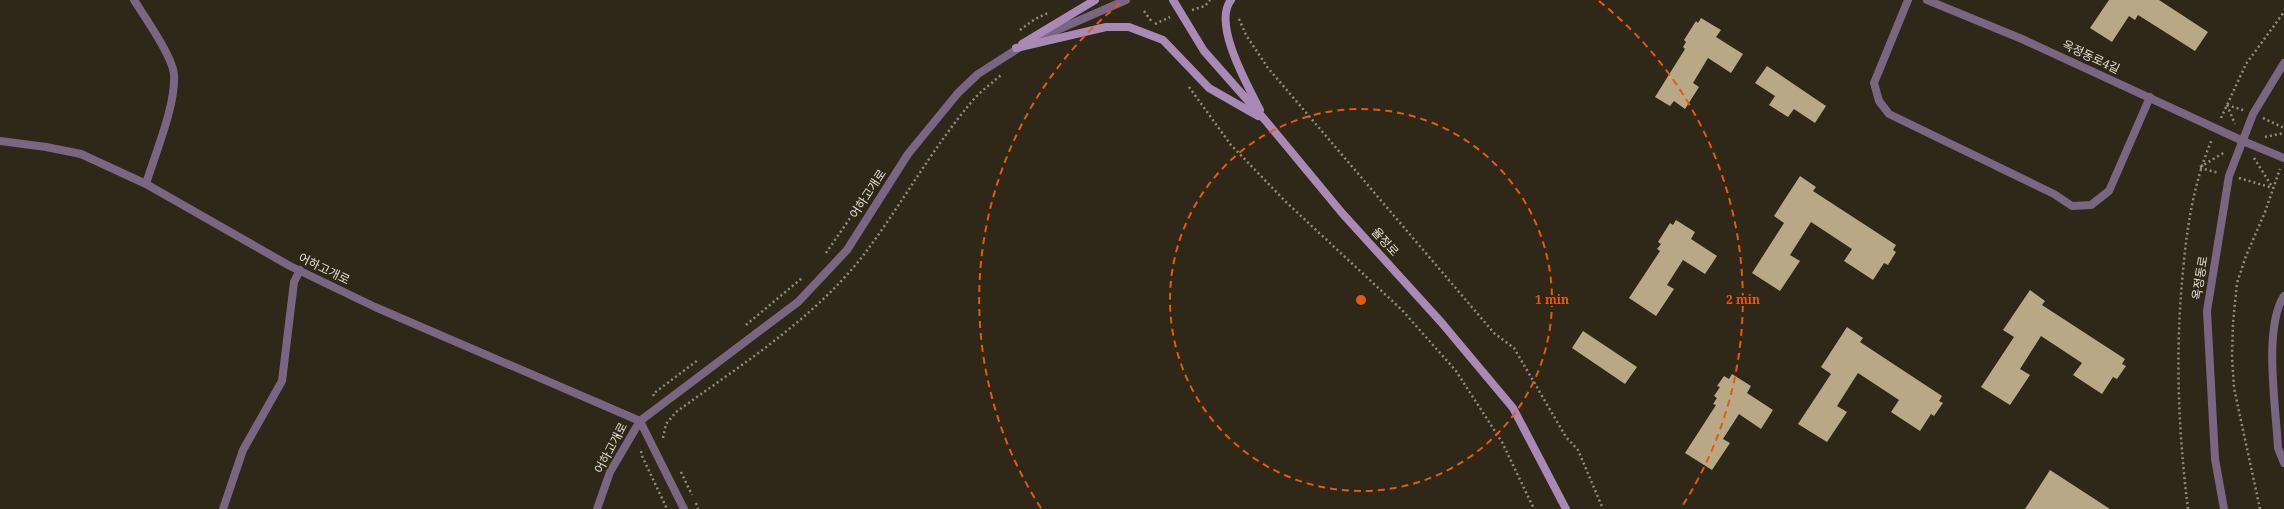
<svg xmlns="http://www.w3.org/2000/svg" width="2284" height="509" viewBox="0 0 2284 509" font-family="'Noto Serif','Noto Sans KR',serif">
	<rect width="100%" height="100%" fill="#2f2717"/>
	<path fill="#b8a886" d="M2109,0H2159L2208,32L2195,51L2138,15L2135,20L2129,16L2112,42L2090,28Z
		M1701,18L1721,30L1716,37L1743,54L1731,73L1708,58L1693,83L1699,87L1685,109L1674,101L1670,106L1655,97L1685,49L1683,47L1686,42L1684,40L1696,21L1698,23Z
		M1767,66L1826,106L1815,123L1794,109L1788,117L1769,105L1775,96L1755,83Z
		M1800,176L1816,187L1813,191L1896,245L1893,250L1896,252L1888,265L1884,263L1873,280L1844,261L1852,249L1811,222L1790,255L1800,261L1780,291L1752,273L1784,223L1774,216Z
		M1676,220L1695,232L1691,239L1717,256L1705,274L1683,260L1667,285L1674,289L1656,316L1629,298L1660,251L1657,249L1661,244L1658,242L1670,223L1673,225Z
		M2030,290L2045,301L2042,305L2125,359L2122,364L2126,366L2117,379L2113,377L2102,394L2073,375L2082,363L2041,336L2020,369L2030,375L2010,405L1981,387L2014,337L2003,330Z
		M1847,327L1863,338L1860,342L1942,396L1939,401L1943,403L1934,416L1931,414L1920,431L1891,412L1899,400L1858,373L1837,406L1847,412L1827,442L1798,424L1831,374L1821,367Z
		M1583,331L1637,367L1625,384L1572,348Z
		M1732,374L1751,386L1747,393L1773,410L1761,429L1739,414L1723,439L1730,443L1712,470L1685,453L1716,405L1713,404L1717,398L1714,396L1720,387L1717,386L1724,376L1729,379Z
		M2050,470L2110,509H2025Z"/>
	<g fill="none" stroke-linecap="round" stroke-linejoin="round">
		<path stroke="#928c7f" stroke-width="2.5" stroke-dasharray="2 3" stroke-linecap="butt" d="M1192,10L1205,6L1210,0
			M1144,11L1152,22
			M1239,19L1246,35L1268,68L1494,333L1514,348L1566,437L1578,450L1603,509
			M1155,24L1170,17
			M1020,30L1035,19L1048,13
			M1189,87L1231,145L1286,202L1402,310L1456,371L1502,442L1534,509
			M2227,105L2235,124
			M2227,105L2243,110
			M2221,118L2246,64L2284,12
			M2263,118L2284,128
			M2265,137L2284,133
			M2254,158L2273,188
			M2200,167L2225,152
			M2200,168L2219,173
			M2239,178L2273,188
			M826,253L866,195
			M746,325L802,278
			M654,396L653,394L698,360
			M663,438L666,424L676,412C741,365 812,320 862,257C901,206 932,148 974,99C982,90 992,83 1001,75
			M641,451L642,456L667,509
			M681,472L692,495
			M696,503L698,509
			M2188,509C2178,429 2175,351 2183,271C2187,225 2194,182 2212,139
			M2260,509L2234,388L2232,357L2233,323L2237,283L2246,256L2265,212L2280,169"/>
		<path stroke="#7a6683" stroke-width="8" d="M223,509L243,450L282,381L294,282L300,270"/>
		<path stroke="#7a6683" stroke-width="8" d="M134,0C144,16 173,57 174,75C176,105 155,154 146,184
			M1908,0L1874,83L1879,101L1889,114L2054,194L2072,206L2091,205L2109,191L2150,97
			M1927,0L2022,39L2243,141L2284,158
			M2284,296C2263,328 2276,408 2278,448L2284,463
			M640,421L684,509
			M597,509L610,472L640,421"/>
		<path stroke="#7a6683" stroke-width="8" d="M1032,41L1126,0
			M0,141L46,147L81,154L146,184L290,266L375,307L640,421L798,302L847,250L908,154L958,93L978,74L1022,46
			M2224,509L2215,459L2207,311L2229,176L2253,114L2284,63"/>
		<path stroke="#a989b6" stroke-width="8" d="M1173,0L1204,51L1265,120L1342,213L1441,322L1513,408L1566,509
			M1231,0C1212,24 1248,86 1260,110
			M1022,44L1095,0
			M1016,48L1106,27H1129L1163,40L1209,88L1258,116"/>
	</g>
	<g fill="none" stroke="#e8590c" stroke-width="2" stroke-dasharray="7 5">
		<circle cx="1361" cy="300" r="191"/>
		<path d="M1041 508A382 382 0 0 1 1123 1M1599 1A382 382 0 0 1 1681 508"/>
	</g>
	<g text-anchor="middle" stroke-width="4" stroke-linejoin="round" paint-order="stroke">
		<g font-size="12" fill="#e4dfd4" stroke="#2f2717">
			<text transform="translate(2091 57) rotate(25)" y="4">옥정동로4길</text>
			<text transform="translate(868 194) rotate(-57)" y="4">어하고개로</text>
			<text transform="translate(1385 242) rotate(48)" y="4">율정로</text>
			<text transform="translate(324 269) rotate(26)" y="4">어하고개로</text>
			<text transform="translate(2200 278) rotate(-81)" y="4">옥정동로</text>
			<text transform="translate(611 448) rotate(-62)" y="4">어하고개로</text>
		</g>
	</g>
	<circle cx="1361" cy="300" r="6" fill="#e8590c" stroke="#2f2717" stroke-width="2"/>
	<g font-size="12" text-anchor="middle" font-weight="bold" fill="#e8590c" stroke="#2f2717" stroke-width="4" stroke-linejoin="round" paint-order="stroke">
		<text x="1552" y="304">1 min</text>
		<text x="1743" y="304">2 min</text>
	</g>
</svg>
